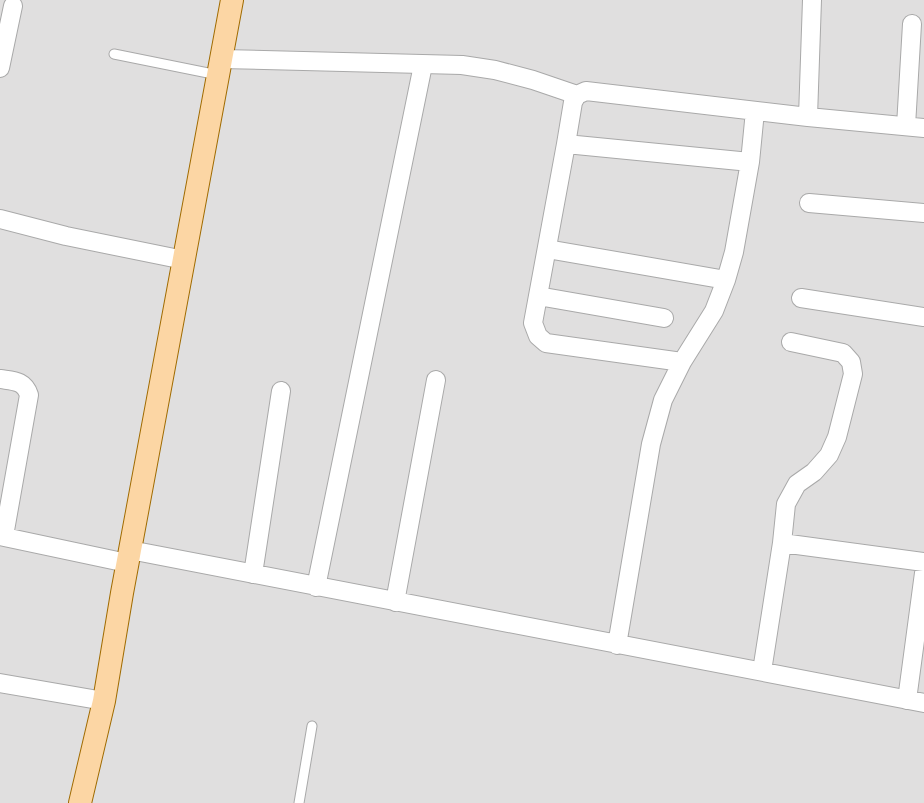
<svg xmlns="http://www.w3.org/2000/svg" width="924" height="803" viewBox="0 0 924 803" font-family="'DM Sans',sans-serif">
	<rect width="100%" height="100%" fill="#f2efe9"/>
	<path fill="#e0dfdf" d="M0,0H924V803H0Z"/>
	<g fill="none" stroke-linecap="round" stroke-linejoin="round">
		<defs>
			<path id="service" d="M114,54L218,75
				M299,803L312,726"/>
			<path id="minor" d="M812,0L808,117L924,128
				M221,59L462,65L495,70L533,80L577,95
				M0,68L13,6
				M906,126L912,24
				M566,144L750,162
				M809,203L924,213
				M0,219L66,236L184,260
				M547,249L726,280
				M538,296L664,318
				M801,298L924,317
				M682,362L546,343L538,336L533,323L566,144L573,102L577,95L586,91L808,117
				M0,379C13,381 24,380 29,395L4,536
				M0,536L127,563
				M782,543L786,504L797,484L814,472L829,455L837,437L853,374L851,362L843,353L791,342
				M130,550L924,703
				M253,574L281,391
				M316,587L423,65
				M395,602L436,380
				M617,645L651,444L663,400L682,362L714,311L726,280L734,252L750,162L755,111
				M762,671L782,543L924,562
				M0,683L104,701
				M907,700L924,573"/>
			<path id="primary" d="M80,803L104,701L122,593L232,0"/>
		</defs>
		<use href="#service" stroke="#a9a9a9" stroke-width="11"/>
		<use href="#minor" stroke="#a9a9a9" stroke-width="20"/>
		<use href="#primary" stroke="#a06b00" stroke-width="24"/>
		<use href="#service" stroke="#fff" stroke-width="9"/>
		<use href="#minor" stroke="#fff" stroke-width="18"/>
		<use href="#primary" stroke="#fcd6a4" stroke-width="22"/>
	</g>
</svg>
